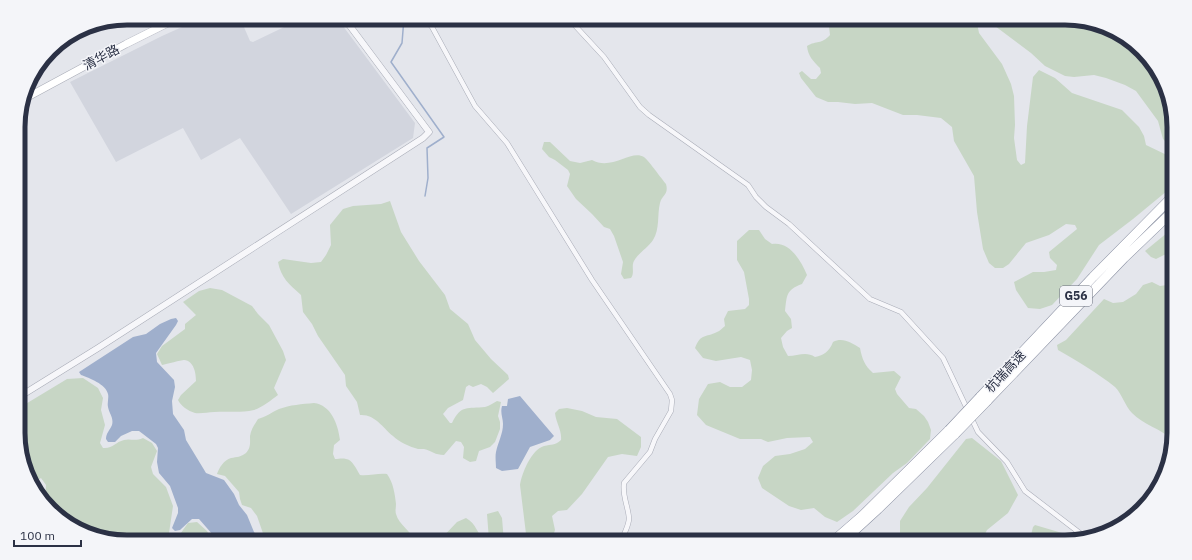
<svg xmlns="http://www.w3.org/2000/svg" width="1192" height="560" viewBox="0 0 1192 560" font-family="'IBM Plex Sans','Noto Sans SC',sans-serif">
	<rect width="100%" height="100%" fill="#e4e6ec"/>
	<path fill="#d2d5de" d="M202,18H240L250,41L253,42L303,18H337L415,123L413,138L291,214L240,138L201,160L183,128L116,162L70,82L162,36Z"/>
	<path fill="#c7d6c5" d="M828,18H909L912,21L918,18H976L979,33L1002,64L1011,84L1014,96L1015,125L1014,138L1017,160L1021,165L1025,163L1027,126L1033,77L1039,70L1055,78L1072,93L1122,110L1139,127L1144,136L1146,145L1173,158V186L1133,219L1099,245L1077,279L1052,305L1040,309L1028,308L1016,290L1014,282L1033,272H1044L1056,270L1057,265L1050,258L1049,252L1077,229L1075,225L1066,224L1049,235L1026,243L1009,264L1003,268H995L989,263L983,249L977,212L974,176L954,141L952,127L941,118L917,115H903L872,103L855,104L838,102H828L816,97L801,78L799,73L802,71L811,79H816L821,73L820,68C813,61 808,56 807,46C817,40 821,45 830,35Z
		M988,18H1065L1107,26L1152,61L1173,113V145L1167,143L1163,139L1158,121L1136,91L1125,85L1106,78L1094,75L1074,77L1065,76L1045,66L1031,53L995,26Z
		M544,142H550L570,161L580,163L592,160C612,171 631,149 644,157C649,161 661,178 666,184C669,195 662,195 660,203C657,215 660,229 653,240C648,248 639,252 634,261C631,266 635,273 631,278L624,279L621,274L623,262L614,236L610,229L604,227L592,214L576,199L567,186L570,174L568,170L555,160L549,157L542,149Z
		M390,201L401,232L419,261L445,295L450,309L468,324L475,340L491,359L508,375L509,379L493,393L487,387L481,384L473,387L469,385L466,387L463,400L448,408L443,414L450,423H452C461,404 468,409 485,407C489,406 493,403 497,401L501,402L498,416L500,422V429L495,442L490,447L479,451L476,461L470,462L463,458L464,447L461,442L456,441L444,455C435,455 432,451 424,449C423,449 419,449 418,449C410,447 399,442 393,436C382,427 375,414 360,415L357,402L346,386L345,375L318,336L312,324L303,312L301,295C289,284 281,278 278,262L283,259L311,263L321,262L326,255L331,245L330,225L343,209L353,206L381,204Z
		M1173,228V252L1164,255L1156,259L1151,257L1145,251Z
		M749,230H759L765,239L772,244C790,241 801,261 807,275L802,284C786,290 787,295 785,311L791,319L792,328L787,331L781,338L783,347L788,356C798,356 806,351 815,357C824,355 829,352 833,342C843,337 851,343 860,348C862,359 865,366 873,373L894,371L901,377L895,389L897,394L909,408L916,409L924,416L928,422L931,430L930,439L907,463L893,473L853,511L837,522L825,517L814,508L801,510L789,506L762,488L758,478L763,466L775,456L790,454L805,449L813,442L810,437L787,438L768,442L761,439H740L706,425L697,415L699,399L708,384L720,382L730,387H742L751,380L752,370L750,360L741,357L716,361L703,358L695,348C701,333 705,338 717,332C720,331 722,328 725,326L724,319L728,311L745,309L749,305V299L744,272L737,260V241Z
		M1152,282L1160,286L1174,284V433L1173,441C1161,428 1143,425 1132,413C1125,406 1122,394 1115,387C1099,374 1076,360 1058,350L1057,345L1066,340L1104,299L1113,303L1123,302L1136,294L1143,285Z
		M210,288L222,290L252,306L258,314L269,325L283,351L286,360L274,388L278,395C271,400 263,407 254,410C241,413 228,411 214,412C208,412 201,414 195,413C188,411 181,406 178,400L181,395L196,381C196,373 194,361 184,360C181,360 167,364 162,365L157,354L162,346L185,329V324L196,315L183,302L199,291Z
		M83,378L98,388L103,398L101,410L105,425L100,443L103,448C113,449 115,442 124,440C131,438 134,442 143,438L152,443L157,451L151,467L153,474L166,487L173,506L169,533L172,538L178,537L188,523L197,522L207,531L213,542H127L85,534L45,503L46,485L41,478L38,480V494L19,447V408L67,379Z
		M314,403C331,405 338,424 340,440L334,445L333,454L335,459C339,459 342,458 346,459C352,459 357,470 360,475C369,476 378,473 387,474C393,482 395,494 396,504C396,507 395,511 396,514C399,525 411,531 416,542H266L257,516L251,508L242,505L240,499L239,492L225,476L217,474C219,468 224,460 231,458C237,457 241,457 246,453C251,448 250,442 250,436C251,429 255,424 258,419C266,417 272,412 279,409C290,405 302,404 314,403Z
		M567,408L582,411L596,417L617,419L641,437V447L637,456L622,454L608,457L582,494L567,510L558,511L552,516L555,530L551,542H527L520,485C522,473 531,450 544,446C552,444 554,446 561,440C562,430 556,423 555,413L559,409Z
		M972,438L1001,461L1018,495L1008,513L987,530L981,542H897L900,538V521L909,507L927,488L966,439Z
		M498,511L502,518L504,542H438L457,522L466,518C477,524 476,533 485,540H489L487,514Z
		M1035,525L1062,533L1068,537L1067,542H1032L1031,535L1033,527Z"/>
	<path fill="#9fafcc" d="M176,318L178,321L176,325L156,353L157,362L174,380L175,387L172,401L173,414L184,430L186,440L203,468L206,473L224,480L234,494L239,505L247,515L254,532L262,542H217L213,535L199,519H192L180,530L175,531L172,528L178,513V508L170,486L159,473L157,462L158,448L156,444L143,434L139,431H132L121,436L115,442H108L106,439C106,433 110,430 112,425C114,418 109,413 108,407C107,403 109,398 108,394C106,384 89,378 81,375L79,372L133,337L146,334L160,324L171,319Z
		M520,396L554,436L550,440L530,447L518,469L502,471L496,468C496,463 495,457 496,452C498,442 503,434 503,424C503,418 500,413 502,406H507L508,399Z"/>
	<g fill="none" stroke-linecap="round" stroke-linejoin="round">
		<path stroke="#9fafcc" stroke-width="1.5" d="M404,18L402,43L391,62L444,137L427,148L428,178L425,196"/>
		<defs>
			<path id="minor" d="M425,18L432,27L475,106L507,143L592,280L670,394L672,400L671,411L655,439L650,452L624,483C622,495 628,506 629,518C629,527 623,533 622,542
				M568,18L604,57L640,107L649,115L748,185L756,197L766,207L789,224L870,299L901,312L943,358L978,432L1007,462L1025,491L1085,537"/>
			<path id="tertiary" d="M19,397L98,348L423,138L429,132L344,18"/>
			<path id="secondary" d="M24,99L126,44L178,18"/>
			<path id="motorway" d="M980,397L1093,277L1173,196
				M987,401L1124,258L1173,211
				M832,542L862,516L949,430
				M842,542L878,509L955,434"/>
		</defs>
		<use href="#minor" stroke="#a9acb7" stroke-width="5.5"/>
		<use href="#tertiary" stroke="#a9acb7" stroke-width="7"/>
		<use href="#secondary" stroke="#a9acb7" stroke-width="8"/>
		<use href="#motorway" stroke="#8b91a3" stroke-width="10"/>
		<use href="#minor" stroke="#f7f7fa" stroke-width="4.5"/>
		<use href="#tertiary" stroke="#f7f7fa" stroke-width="6"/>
		<use href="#secondary" stroke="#fff" stroke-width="7"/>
		<use href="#motorway" stroke="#fff" stroke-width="9"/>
		<defs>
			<path id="motorway-bridge" d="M949,430L980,397
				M955,434L987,401"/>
		</defs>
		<use href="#motorway-bridge" stroke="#8b91a3" stroke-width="10" stroke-linecap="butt"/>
		<use href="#motorway-bridge" stroke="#fff" stroke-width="9"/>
	</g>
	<g text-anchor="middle" stroke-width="3" stroke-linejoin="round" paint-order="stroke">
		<rect fill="#f4f5f9" stroke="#676c7b" stroke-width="1" x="1060" y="286" width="32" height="20" rx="3"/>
		<g font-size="12" font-weight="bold" fill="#2b3145">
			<text x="1076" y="300">G56</text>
		</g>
		<g font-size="13" fill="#2b3145" stroke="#f4f5f9">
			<text transform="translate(101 57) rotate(-28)" y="5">清华路</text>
			<text transform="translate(1005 371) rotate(-47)" y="5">杭瑞高速</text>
		</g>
	</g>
	<path d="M0 0H1192V560H0ZM127 25H1065A102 102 0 0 1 1167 127V433A102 102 0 0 1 1065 535H127A102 102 0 0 1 25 433V127A102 102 0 0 1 127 25Z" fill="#f4f5f9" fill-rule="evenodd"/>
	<path fill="none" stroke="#2b3145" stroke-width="5" d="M127 25H1065A102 102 0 0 1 1167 127V433A102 102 0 0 1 1065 535H127A102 102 0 0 1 25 433V127A102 102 0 0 1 127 25Z"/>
	<path d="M14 540v6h67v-6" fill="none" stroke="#2b3145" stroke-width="2"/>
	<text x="20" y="540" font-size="12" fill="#2b3145" stroke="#f4f5f9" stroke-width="3" paint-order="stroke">100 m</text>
</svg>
